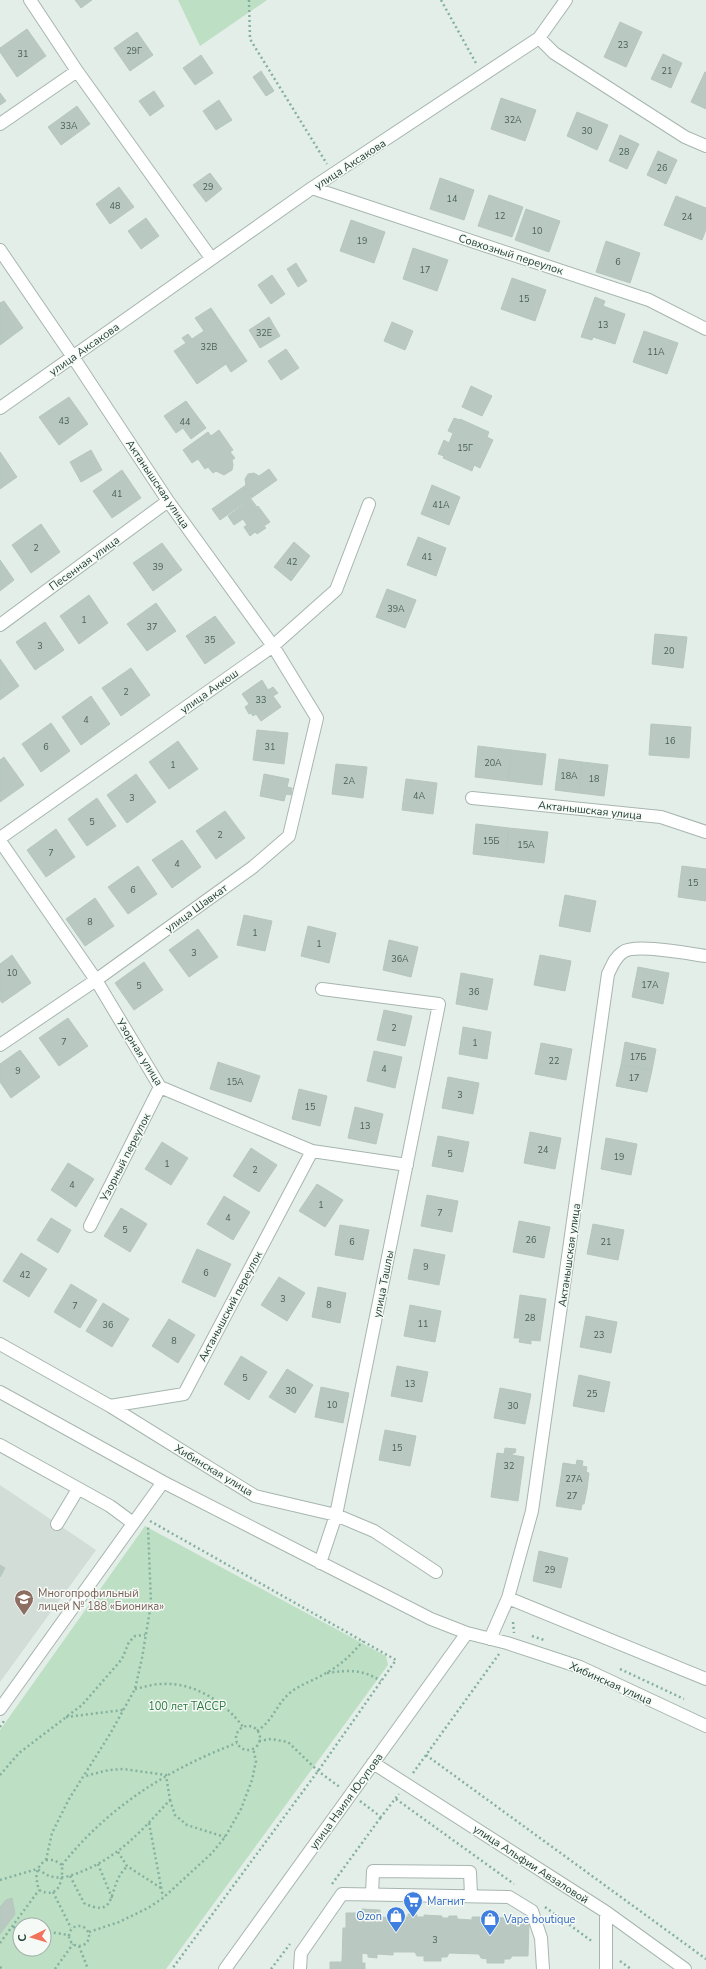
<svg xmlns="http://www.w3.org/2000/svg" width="706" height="1969" viewBox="0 0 706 1969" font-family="'Nunito Sans',sans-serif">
	<rect width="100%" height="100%" fill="#e4eee8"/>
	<path fill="#d2ddd7" d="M0,1485L96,1550L0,1682Z"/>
	<path fill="#bddfc3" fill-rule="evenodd" d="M178,0H267L200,46Z
		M145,1526L386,1656L388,1665L166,1969H0V1730ZM20,1925H44V1949H20Z"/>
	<path fill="#b9c8c1" stroke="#b6c7be" d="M75,0H92L81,8Z
		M620,22L642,32L626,67L604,57Z
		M27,29L46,56L17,77L0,52V48Z
		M137,32L153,55L130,71L114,48Z
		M663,54L682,63L671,88L651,79Z
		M201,55L213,73L195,85L183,68Z
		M261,71L274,91L266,96L253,77Z
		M705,72H706V109L691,102Z
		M154,91L164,106L150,116L139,101Z
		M0,93L6,101L0,105Z
		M501,98L536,110L525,141L491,129Z
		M219,100L232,120L216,130L203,111Z
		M77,106L90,124L61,145L48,127Z
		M577,112L608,125L597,150L567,136Z
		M620,135L639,144L627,169L609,161Z
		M658,151L677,160L666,184L647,175Z
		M210,173L222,189L206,202L193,185Z
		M440,178L474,190L464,220L430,209Z
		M119,187L134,207L110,224L96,204Z
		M489,195L523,207L512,237L478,226Z
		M676,196L706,208V229L702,240L664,225Z
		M526,209L560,221L549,252L515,240Z
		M146,218L159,236L141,249L128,231Z
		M351,220L385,232L374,263L340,251Z
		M606,241L640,253L630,283L596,272Z
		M413,248L448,260L437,291L403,279Z
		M296,263L307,281L298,287L287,269Z
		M272,275L285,294L271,304L258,285Z
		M512,278L546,290L535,321L501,309Z
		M595,297L605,301L603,306L625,314L615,344L593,337L592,340L581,337Z
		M4,301L23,328L0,345V303Z
		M211,308L247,361L231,372L226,364L197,384L174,351L186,343L182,338L188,334L192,339L204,331L195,318Z
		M269,317L280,336L260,348L249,330Z
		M392,322L413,331L405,350L384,341Z
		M644,331L678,343L667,374L633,362Z
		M286,349L299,368L281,380L268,361Z
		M471,386L492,396L482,416L462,407Z
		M69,397L88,424L59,445L39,417Z
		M186,401L206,428L191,439L183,428L176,433L164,416Z
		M454,418L460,420V419L489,432L487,437L493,440L480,468L474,465L472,471L443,458L444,456L438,454L444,440L449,443L453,433L448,431Z
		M219,430L233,450L230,452L235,458L232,460L233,465L232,470L224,475L216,471L213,473L208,467L205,469L198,459L192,463L183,450L208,432L211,436Z
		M91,450L102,470L81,482L70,462Z
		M0,452L17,477L0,489Z
		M269,469L277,480L220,520L212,509L246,485L245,479L248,474L254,473L259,476Z
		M122,470L141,498L112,518L93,491Z
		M432,485L460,497L449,525L421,514Z
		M251,499L257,507L258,506L270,522L264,526L266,528L257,534L255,532L250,536L244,527L247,525L243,519L234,525L228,516Z
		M41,524L60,552L31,573L12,545Z
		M418,537L446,548L436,576L407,565Z
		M294,542L310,556L291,581L274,567Z
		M162,543L182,570L153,591L133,563Z
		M0,560L14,580L0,591Z
		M387,589L416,600L405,628L376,617Z
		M89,595L108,623L79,644L60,616Z
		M156,603L176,631L147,651L127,624Z
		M215,616L235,643L205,664L186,636Z
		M45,622L64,650L35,670L16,642Z
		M655,634L687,637L683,668L652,664Z
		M0,659L19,686L0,700Z
		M131,668L150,695L121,716L102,688Z
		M262,680L268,690L273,687L278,693L273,696L281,707L261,721L256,714L253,716L251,713L249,714L245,707L249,704L242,694Z
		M91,696L110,724L81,745L62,717Z
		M51,723L70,751L41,772L22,744Z
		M651,724L691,727L689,758L649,755Z
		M257,730L288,733L284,764L253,760Z
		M178,741L198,769L169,789L149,762Z
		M478,746L511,750L508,781L475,777Z
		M511,750L546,754L542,785L508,781Z
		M4,757L24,785L0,802V760Z
		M559,759L582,762L579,793L555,790Z
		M582,762L608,765L604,796L579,793Z
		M336,764L367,767L363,798L332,794Z
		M136,774L156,802L127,823L107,795Z
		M264,774L289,779L287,787L292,788L291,795L286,794L284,801L260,796Z
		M406,779L437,783L433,814L402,810Z
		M97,798L116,826L87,846L68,819Z
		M225,811L245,838L216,859L196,831Z
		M476,824L509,828L505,858L473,854Z
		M509,828L548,832L544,863L505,858Z
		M56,829L75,857L46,877L27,850Z
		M182,840L201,867L172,888L152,860Z
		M138,866L157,894L128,914L108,887Z
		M682,866L706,869V901L678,897Z
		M565,895L596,901L590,932L559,926Z
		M95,898L114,926L85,946L66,919Z
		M244,915L272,921L265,951L237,945Z
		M308,926L336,933L329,963L301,956Z
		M198,929L218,957L189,977L169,950Z
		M389,940L418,947L411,977L383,970Z
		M12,955L31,983L2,1003L0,1000V964Z
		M540,955L571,961L565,991L534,985Z
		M144,962L163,990L134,1010L115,983Z
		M638,967L669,973L663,1004L632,997Z
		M461,973L493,979L487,1010L456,1004Z
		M384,1010L412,1016L405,1046L377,1040Z
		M68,1018L88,1046L59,1066L39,1038Z
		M463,1027L491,1032L487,1059L459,1054Z
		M625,1042L656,1049L652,1070L621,1065Z
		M541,1043L572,1049L566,1080L535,1074Z
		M20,1050L40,1077L11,1098L0,1082V1064Z
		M374,1051L402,1057L395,1088L367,1081Z
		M218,1062L260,1076L251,1102L210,1089Z
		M621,1065L652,1070L647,1092L616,1086Z
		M448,1077L479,1083L473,1114L442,1108Z
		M299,1089L327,1096L320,1126L292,1119Z
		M355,1107L383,1114L376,1144L348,1138Z
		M530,1132L561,1138L555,1169L524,1163Z
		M438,1136L469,1142L463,1172L432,1166Z
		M606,1138L637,1144L631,1175L601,1169Z
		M162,1142L188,1158L171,1185L145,1169Z
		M251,1148L277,1165L259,1192L233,1176Z
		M68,1163L94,1179L76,1207L51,1190Z
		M317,1184L343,1200L325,1227L299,1211Z
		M427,1195L458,1201L452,1232L421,1226Z
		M224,1196L250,1212L233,1240L207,1224Z
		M121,1208L147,1224L130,1252L104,1236Z
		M51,1218L71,1230L58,1253L37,1240Z
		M519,1221L550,1227L544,1258L513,1252Z
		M593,1224L624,1230L618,1260L587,1254Z
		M340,1225L369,1230L363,1260L335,1255Z
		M197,1249L231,1264L215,1297L182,1282Z
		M414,1249L445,1255L439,1285L408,1279Z
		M21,1253L47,1269L29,1297L3,1281Z
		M279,1277L305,1293L287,1321L261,1305Z
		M71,1284L97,1300L80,1328L54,1312Z
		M318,1287L346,1293L340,1323L312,1317Z
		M520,1295L546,1299L540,1341L531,1340V1344L519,1342L520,1338H514Z
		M103,1303L129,1319L112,1347L86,1331Z
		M410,1305L441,1311L435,1342L404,1336Z
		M586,1316L617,1322L611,1353L580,1347Z
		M169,1319L195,1335L178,1363L152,1346Z
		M241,1356L267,1372L249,1400L224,1384Z
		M397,1366L428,1372L422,1402L391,1396Z
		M287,1369L313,1385L295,1413L269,1397Z
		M579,1375L610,1382L604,1412L573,1406Z
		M321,1387L349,1393L343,1423L315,1417Z
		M500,1388L531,1394L525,1424L494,1418Z
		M385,1430L416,1436L410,1466L379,1460Z
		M505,1448L516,1449L515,1453H513L512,1455L524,1457L518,1501L491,1497L497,1453L504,1454Z
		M577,1460L583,1461L582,1466L587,1467L586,1472L589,1473L587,1489L560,1484L563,1463L576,1465Z
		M560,1484L587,1489L584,1504H582L581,1510L556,1506Z
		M539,1551L568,1558L561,1588L533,1581Z
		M0,1565L5,1568L0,1577Z
		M12,1898L15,1914L0,1934V1907L6,1900Z
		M362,1909L380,1910V1917L395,1918V1920H401V1917H408V1914L417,1915V1917H424V1915L442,1916V1918H448L449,1916H457V1919L472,1920V1917H481V1919H488V1917L505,1918V1920L521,1918V1921L529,1922L528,1956H512L510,1959H504V1963H487V1959L481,1958L479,1954L449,1953L447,1957H441V1961H424V1956H417L415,1952H393V1955L377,1954V1958L368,1957V1954L362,1953V1963H365V1969H330V1962H342L343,1928H346V1913H362Z"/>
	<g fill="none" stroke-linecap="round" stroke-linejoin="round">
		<defs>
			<path id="minor" d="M30,0L77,71L211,258
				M539,38L566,0
				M0,124L77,71
				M312,188L649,300L706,329
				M0,250L73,357L168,501L273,646L317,718L289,836L253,867L96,980L0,1045
				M0,408L312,188L539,38L554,53L685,137L706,146
				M0,625L168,501
				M472,798L661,817L706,832
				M0,838L273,646L336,590L369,504
				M0,841L96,980L160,1087L312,1151L407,1165
				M90,1226L160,1087
				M0,1344L110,1406L255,1496L336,1515L374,1531L436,1572
				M0,1392L163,1482L431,1619L467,1633L507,1643L580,1667L706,1726
				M110,1406L184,1394L312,1151
				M0,1445L110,1506L133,1523
				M57,1524L78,1489
				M320,1563L336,1515L439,1004L322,989
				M508,1598L706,1679
				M490,1639L508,1598L532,1511L608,974C612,966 615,957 623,952C635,943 690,954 706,956
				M0,1709L163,1482
				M373,1763L606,1912L685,1969
				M372,1894L373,1871L470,1872L471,1896
				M606,1912V1969
				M225,1969L467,1633
				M300,1969L301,1953L342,1894L509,1897L532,1911L541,1938L543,1969"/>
		</defs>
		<use href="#minor" stroke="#a6b6af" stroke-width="14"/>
		<path stroke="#84b19f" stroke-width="2.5" stroke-dasharray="2 3" stroke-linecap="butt" d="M249,0L250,39L327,164
			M441,0L477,65
			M150,1521L396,1660L318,1771L172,1969
			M513,1622L514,1633
			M532,1636L544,1640
			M620,1669L684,1699
			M327,1673C349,1670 362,1669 381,1681
			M135,1689C144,1687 153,1684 162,1684C194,1682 225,1702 243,1727
			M66,1717L123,1710
			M236 1738a12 12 0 1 1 24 0a12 12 0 1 1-24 0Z
			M0,1727L4,1721
			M257,1731C274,1720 276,1704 291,1692C301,1684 315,1680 326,1673C341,1665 352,1654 363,1641
			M259,1741L271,1739L288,1742L318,1771L341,1788
			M426,1755L706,1959
			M413,1773L499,1654
			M0,1775L19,1753L82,1705L122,1659L129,1642L135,1636L145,1635
			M396,1799L514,1884
			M170,1800L175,1815L187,1825L225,1837
			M360,1801L381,1817L399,1794
			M149,1823L163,1897
			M118,1852L127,1866L161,1888
			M46,1860L52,1833L69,1799L110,1734L135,1689L142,1658L151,1604L148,1526
			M46,1860H54L62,1865C63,1881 59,1900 39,1890C35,1877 35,1867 46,1860Z
			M98,1864L112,1898
			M62,1865C108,1807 168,1769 237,1743
			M70,1876L84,1903C113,1918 110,1895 118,1879C120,1874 124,1870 127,1866
			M0,1880L37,1869C41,1871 46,1875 50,1876C61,1880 73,1875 83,1871C121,1855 142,1830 170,1800L166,1775L123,1769L109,1770L85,1776
			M332,1884L381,1817
			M53,1892L71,1928
			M545,1907L593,1942
			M69 1936a10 10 0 1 1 20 0a10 10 0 1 1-20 0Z
			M13,1927L20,1928
			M44,1931L68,1935
			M89,1932L119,1922L148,1908L163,1898L212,1853L225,1837L241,1809L252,1780L256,1761L253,1748
			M0,1943L39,1890
			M79,1946L88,1969
			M620,1961L631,1969
			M0,1967L3,1969
			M55,1969L73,1944
			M271,1969L290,1944"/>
		<use href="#minor" stroke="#fff" stroke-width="12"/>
	</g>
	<defs>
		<symbol id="school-pin" viewBox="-11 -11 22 30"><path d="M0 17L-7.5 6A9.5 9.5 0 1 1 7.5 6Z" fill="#8d6e63" stroke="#f5faf7"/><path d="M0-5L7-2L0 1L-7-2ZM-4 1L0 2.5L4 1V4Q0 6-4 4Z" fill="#fff"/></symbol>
		<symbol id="supermarket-pin" viewBox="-11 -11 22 30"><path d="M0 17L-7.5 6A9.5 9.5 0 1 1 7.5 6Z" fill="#3f7fe0" stroke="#f5faf7"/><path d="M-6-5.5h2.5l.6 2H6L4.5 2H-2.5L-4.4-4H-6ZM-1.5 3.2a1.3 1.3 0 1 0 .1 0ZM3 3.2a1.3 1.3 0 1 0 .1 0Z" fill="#fff"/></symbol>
		<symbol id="shop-pin" viewBox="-11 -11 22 30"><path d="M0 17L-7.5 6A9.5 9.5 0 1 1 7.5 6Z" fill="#3f7fe0" stroke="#f5faf7"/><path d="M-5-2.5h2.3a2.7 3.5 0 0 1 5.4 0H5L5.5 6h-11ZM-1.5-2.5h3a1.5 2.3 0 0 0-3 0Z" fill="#fff"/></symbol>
	</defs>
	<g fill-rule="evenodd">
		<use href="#school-pin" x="13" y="1588" width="22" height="30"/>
		<use href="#supermarket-pin" x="402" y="1890" width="22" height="30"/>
		<use href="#shop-pin" x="385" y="1905" width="22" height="30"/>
		<use href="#shop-pin" x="479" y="1908" width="22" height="30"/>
	</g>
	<g text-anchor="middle" stroke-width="3" stroke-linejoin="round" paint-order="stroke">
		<g font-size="9" fill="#486158">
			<text x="623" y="48">23</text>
			<text x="134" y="54">29Г</text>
			<text x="23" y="57">31</text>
			<text x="667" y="74">21</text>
			<text x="513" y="123">32А</text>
			<text x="69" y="129">33А</text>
			<text x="587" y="134">30</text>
			<text x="624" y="155">28</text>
			<text x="662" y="171">26</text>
			<text x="208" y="190">29</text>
			<text x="452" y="202">14</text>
			<text x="115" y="209">48</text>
			<text x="500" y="219">12</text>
			<text x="687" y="220">24</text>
			<text x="537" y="234">10</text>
			<text x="362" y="244">19</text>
			<text x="618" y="265">6</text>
			<text x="425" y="273">17</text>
			<text x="524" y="302">15</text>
			<text x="603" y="328">13</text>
			<text x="264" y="336">32Е</text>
			<text x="209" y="350">32В</text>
			<text x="656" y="355">11А</text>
			<text x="64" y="424">43</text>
			<text x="185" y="425">44</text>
			<text x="465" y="451">15Г</text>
			<text x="117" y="497">41</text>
			<text x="441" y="508">41А</text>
			<text x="36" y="551">2</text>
			<text x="427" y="560">41</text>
			<text x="292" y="565">42</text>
			<text x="158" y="570">39</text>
			<text x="396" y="612">39А</text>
			<text x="84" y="623">1</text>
			<text x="152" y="630">37</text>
			<text x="210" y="643">35</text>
			<text x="40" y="649">3</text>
			<text x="669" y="654">20</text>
			<text x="126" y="695">2</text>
			<text x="261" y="703">33</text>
			<text x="86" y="723">4</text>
			<text x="670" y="744">16</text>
			<text x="46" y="750">6</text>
			<text x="270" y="750">31</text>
			<text x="493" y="766">20А</text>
			<text x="173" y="768">1</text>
			<text x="569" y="779">18А</text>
			<text x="594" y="782">18</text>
			<text x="349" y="784">2А</text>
			<text x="419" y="799">4А</text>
			<text x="132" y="801">3</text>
			<text x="92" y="825">5</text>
			<text x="220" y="838">2</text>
			<text x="491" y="844">15Б</text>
			<text x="526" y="848">15А</text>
			<text x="51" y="856">7</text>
			<text x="177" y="867">4</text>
			<text x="693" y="886">15</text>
			<text x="133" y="893">6</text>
			<text x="90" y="925">8</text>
			<text x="255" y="936">1</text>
			<text x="319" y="947">1</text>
			<text x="194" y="956">3</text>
			<text x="400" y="962">36А</text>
			<text x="12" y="976">10</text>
			<text x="650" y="988">17А</text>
			<text x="139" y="989">5</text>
			<text x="474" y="995">36</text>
			<text x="394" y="1031">2</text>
			<text x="64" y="1045">7</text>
			<text x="475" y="1046">1</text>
			<text x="638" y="1060">17Б</text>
			<text x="554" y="1064">22</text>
			<text x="384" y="1072">4</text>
			<text x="18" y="1074">9</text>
			<text x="634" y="1081">17</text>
			<text x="235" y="1085">15А</text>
			<text x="460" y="1098">3</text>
			<text x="310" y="1110">15</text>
			<text x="365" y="1129">13</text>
			<text x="543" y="1153">24</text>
			<text x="450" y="1157">5</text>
			<text x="619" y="1160">19</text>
			<text x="167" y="1167">1</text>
			<text x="255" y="1173">2</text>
			<text x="72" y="1188">4</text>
			<text x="321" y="1208">1</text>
			<text x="440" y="1216">7</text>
			<text x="228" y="1221">4</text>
			<text x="125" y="1233">5</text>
			<text x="531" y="1243">26</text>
			<text x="352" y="1245">6</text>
			<text x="606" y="1245">21</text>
			<text x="426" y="1270">9</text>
			<text x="206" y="1276">6</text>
			<text x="25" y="1278">42</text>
			<text x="283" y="1302">3</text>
			<text x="329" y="1308">8</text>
			<text x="75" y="1309">7</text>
			<text x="530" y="1321">28</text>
			<text x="423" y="1327">11</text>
			<text x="108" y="1328">36</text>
			<text x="599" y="1338">23</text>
			<text x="174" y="1344">8</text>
			<text x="245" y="1381">5</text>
			<text x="410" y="1387">13</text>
			<text x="291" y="1394">30</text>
			<text x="592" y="1397">25</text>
			<text x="332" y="1408">10</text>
			<text x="513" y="1409">30</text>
			<text x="397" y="1451">15</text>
			<text x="509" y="1469">32</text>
			<text x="574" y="1482">27А</text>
			<text x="572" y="1499">27</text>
			<text x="550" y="1573">29</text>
			<text x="435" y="1943">3</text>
		</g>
		<g font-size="11" fill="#233f35" stroke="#f5faf7">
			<text transform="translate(350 164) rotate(-33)" y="4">улица Аксакова</text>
			<text transform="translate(511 254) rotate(18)" y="4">Совхозный переулок</text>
			<text transform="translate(84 349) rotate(-35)" y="4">улица Аксакова</text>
			<text transform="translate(158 484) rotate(56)" y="4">Актанышская улица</text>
			<text transform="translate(84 563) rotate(-36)" y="4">Песенная улица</text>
			<text transform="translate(209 691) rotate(-35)" y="4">улица Аккош</text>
			<text transform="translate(590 810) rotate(6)" y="4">Актанышская улица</text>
			<text transform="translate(196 908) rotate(-36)" y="4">улица Шавкат</text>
			<text transform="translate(140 1052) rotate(58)" y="4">Узорная улица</text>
			<text transform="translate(125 1157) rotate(-63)" y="4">Узорный переулок</text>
			<text transform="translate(569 1255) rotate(-82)" y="4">Актанышская улица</text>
			<text transform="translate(383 1284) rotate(-79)" y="4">улица Ташлы</text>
			<text transform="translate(230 1306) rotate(-62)" y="4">Актанышский переулок</text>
			<text transform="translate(214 1470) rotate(31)" y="4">Хибинская улица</text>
			<text transform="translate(611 1683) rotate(24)" y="4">Хибинская улица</text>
			<text transform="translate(346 1801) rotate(-54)" y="4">улица Наиля Юсупова</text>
			<text transform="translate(531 1864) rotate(33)" y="4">улица Альфии Авзаловой</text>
		</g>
		<g font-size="11" fill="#785e54" stroke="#f5faf7" text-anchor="start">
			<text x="38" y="1597">Многопрофильный<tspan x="38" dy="13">лицей № 188 «Бионика»</tspan></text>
		</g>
		<g font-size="11" fill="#2d7742" stroke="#f5faf7">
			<text x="187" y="1710">100 лет ТАССР</text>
		</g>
		<g font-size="11" fill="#366cbe" stroke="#f5faf7" text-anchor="start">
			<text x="427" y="1905">Магнит</text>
			<text x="382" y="1920" text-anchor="end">Ozon</text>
			<text x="504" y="1923">Vape boutique</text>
		</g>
	</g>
	<g transform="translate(32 1937) rotate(265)"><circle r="19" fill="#f5faf7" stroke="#a1afa9"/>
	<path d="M0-3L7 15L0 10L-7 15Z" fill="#f2735d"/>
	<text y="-6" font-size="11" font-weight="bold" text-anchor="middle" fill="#233f35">С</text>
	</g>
</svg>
